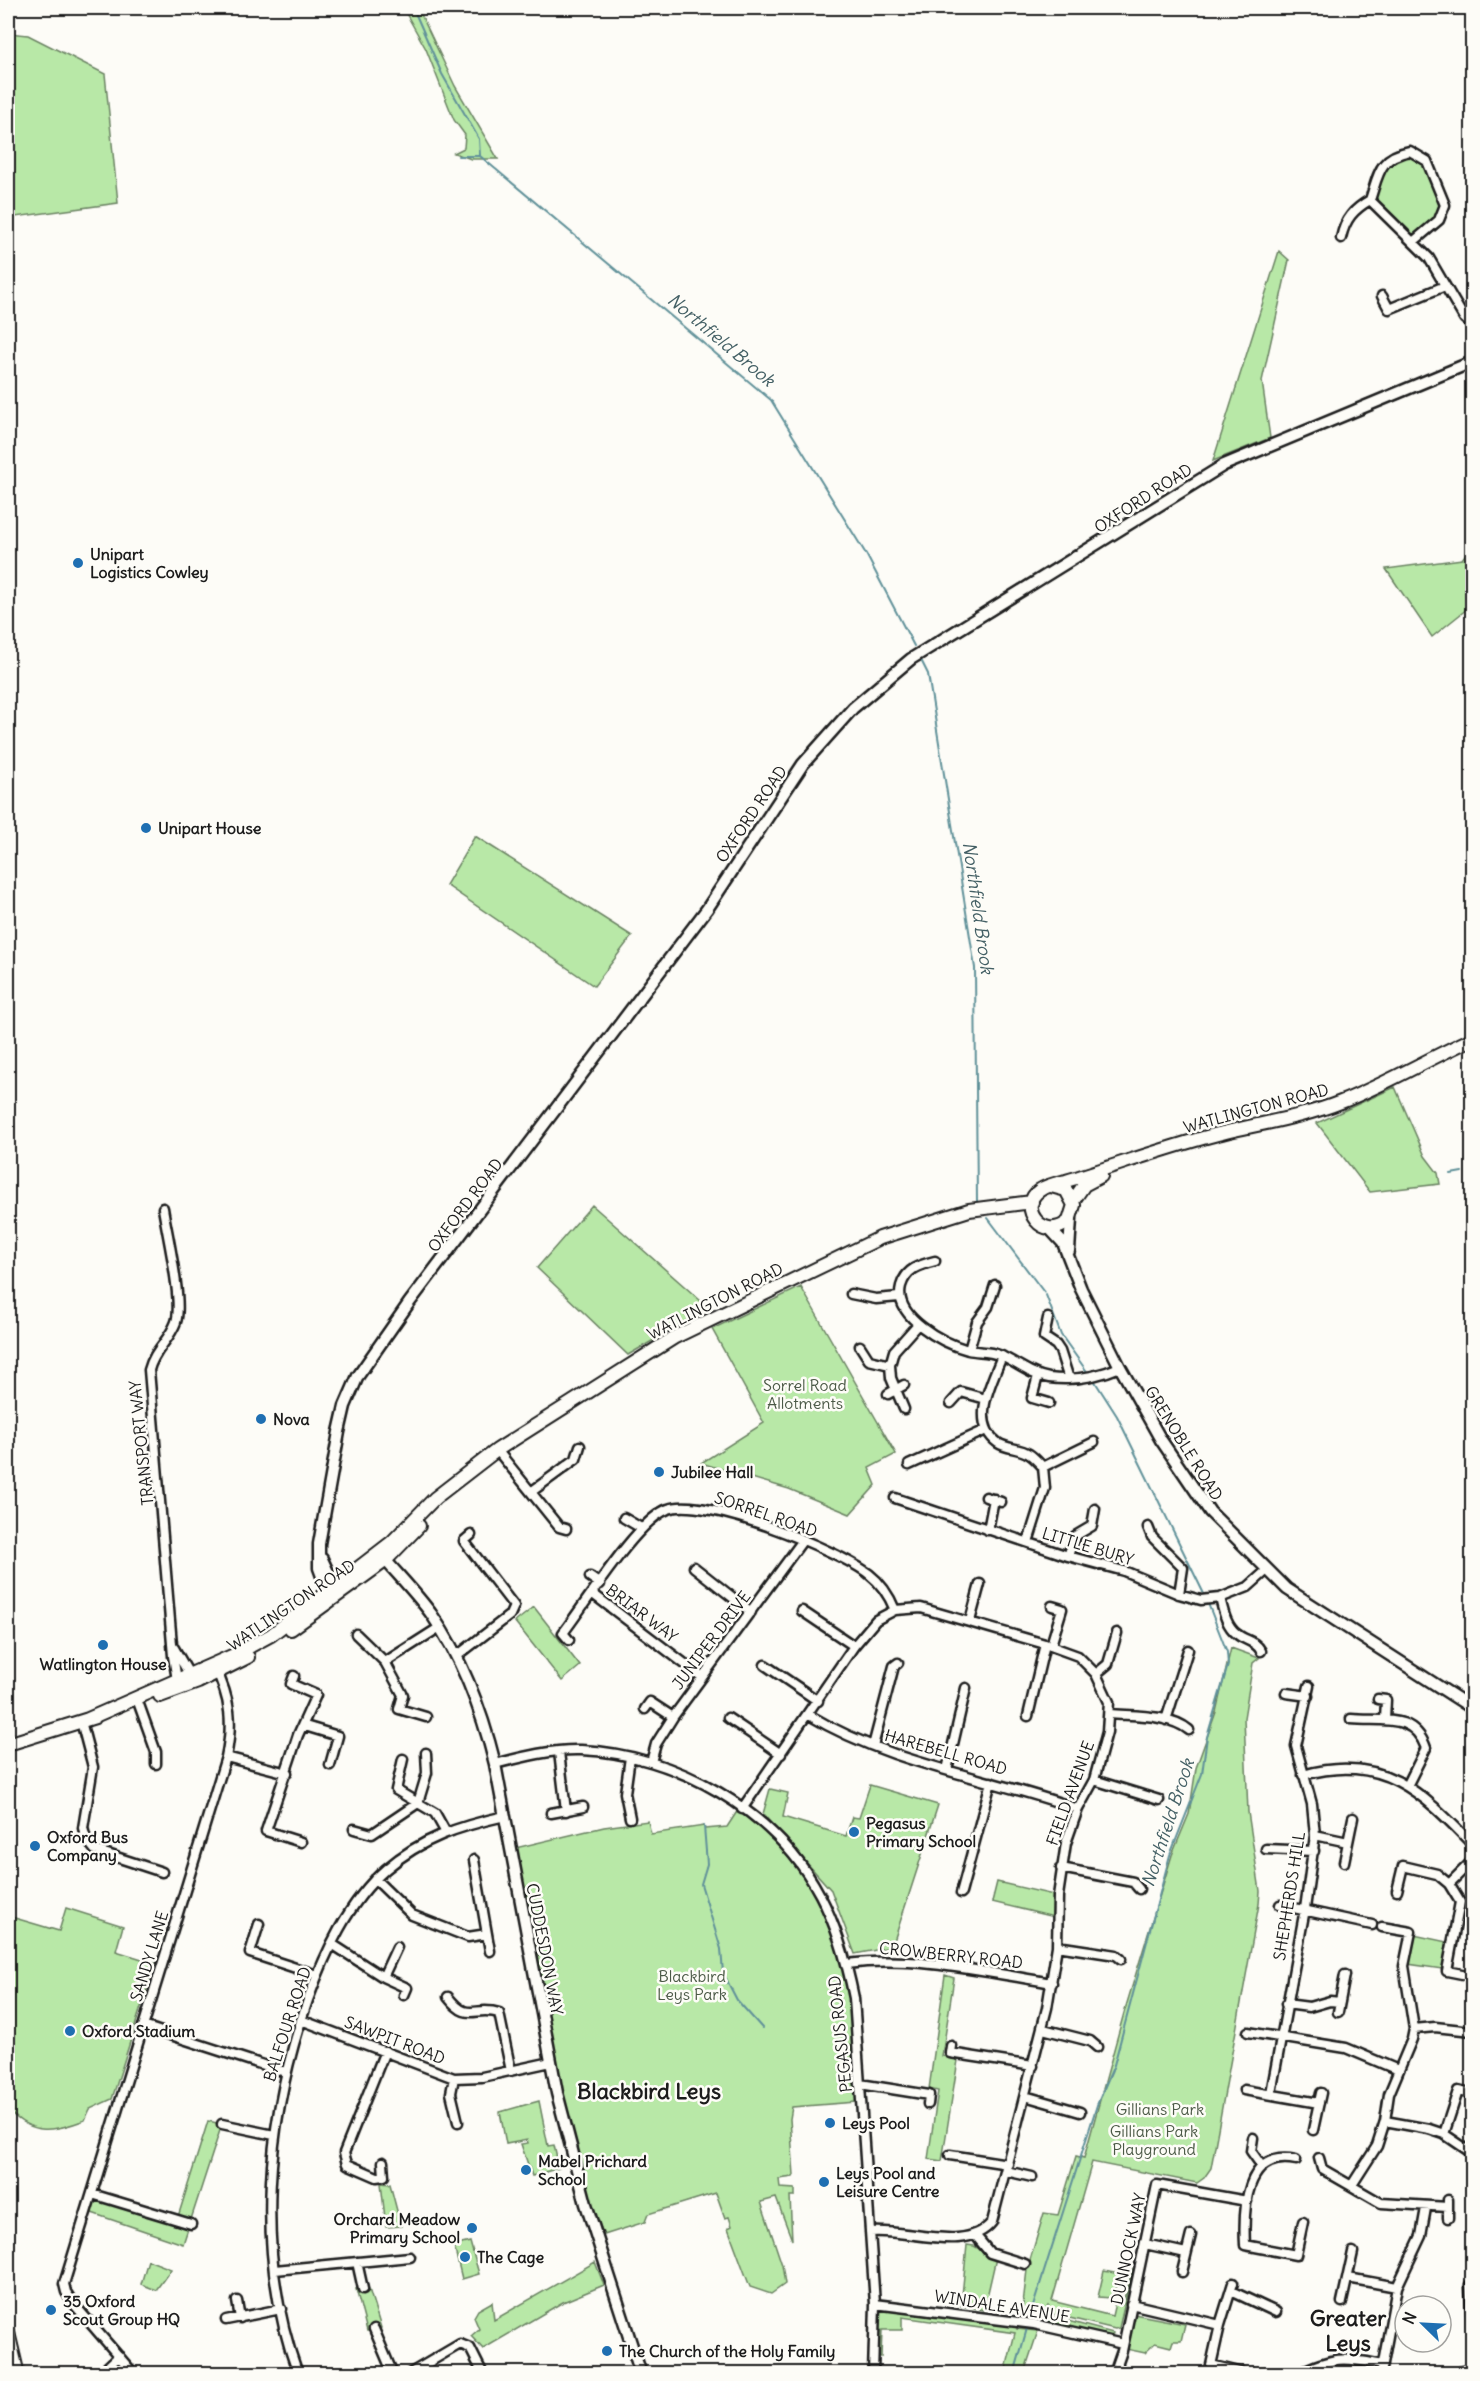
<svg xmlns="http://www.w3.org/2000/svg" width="1480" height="2381" viewBox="0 0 1480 2381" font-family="Delius,sans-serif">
	<rect width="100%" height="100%" fill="#fdfcf7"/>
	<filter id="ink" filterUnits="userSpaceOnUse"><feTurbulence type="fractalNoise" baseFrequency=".0167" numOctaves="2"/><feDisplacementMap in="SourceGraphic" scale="12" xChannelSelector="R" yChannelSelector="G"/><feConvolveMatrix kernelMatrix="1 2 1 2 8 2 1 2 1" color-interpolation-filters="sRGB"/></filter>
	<g filter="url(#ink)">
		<path fill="#b8e8a7" stroke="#6a8262" stroke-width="1.5" d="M403,8H418L455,86L498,159H471L454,153L464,148L465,135L454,120L426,49Z
			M8,33L28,35L105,74L118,203L8,218Z
			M1410,156L1424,165L1442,206C1437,219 1424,234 1409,237L1376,204L1375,198C1383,175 1382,161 1410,156Z
			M1279,251L1289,260L1262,381L1270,438L1213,461Z
			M1472,546V605L1432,637L1386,569L1462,559Z
			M475,836L632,936L594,986L446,885Z
			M1395,1087L1425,1156L1438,1173L1440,1184L1370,1192L1317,1123Z
			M592,1205L709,1308L628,1355L537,1268Z
			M801,1287L896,1454L869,1468L876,1485L850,1514L789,1489L701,1463L764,1423L712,1329Z
			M534,1607L580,1666L562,1681L515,1622Z
			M1231,1648L1259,1658L1253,1663L1244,1718L1248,1812L1260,1891L1259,1904L1211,2168L1204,2178L1197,2183L1092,2162L1052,2301L1112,2316L1115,2303L1122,2305L1133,2268L1119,2328L1115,2329L1053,2314L1048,2306L1045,2312H1022L1027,2270L1044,2213L1058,2215L1076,2156L1084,2158L1124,2013L1172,1855L1189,1814L1196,1768L1216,1712Z
			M870,1785L938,1805L892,1947L855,1954L831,1890L763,1814L770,1789L788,1793L783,1817L846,1836L852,1817L859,1818Z
			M740,1807L781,1844L820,1895L847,1964L860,2084L856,2102L792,2107L790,2119L794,2175L793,2177L779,2179L780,2188L795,2189V2196H790L792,2240L776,2198L761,2202L782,2265L785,2284L771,2294L750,2287L728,2228L732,2226L729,2217L725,2218L716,2193L648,2214L645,2222L604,2235C551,2114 535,1978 511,1849L604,1827L648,1821L651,1834L704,1826L705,1829L727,1827Z
			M997,1882L1058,1896V1918L992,1902Z
			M66,1908L123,1926L116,1951L155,1963L112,2099L90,2109L85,2120C53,2132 33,2136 8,2110V1916L59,1931Z
			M1414,1935L1447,1942L1442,1969L1408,1964Z
			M945,1975L954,1978L942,2056L958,2060L942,2161L928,2159L938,2091L929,2089Z
			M539,2101L548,2146L554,2145L559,2168L532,2176L521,2144L528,2143L527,2140L506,2144L500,2112Z
			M208,2121L222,2124L183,2244L86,2211L92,2194L177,2220Z
			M381,2183L390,2184L401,2226L386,2227Z
			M470,2242L479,2274L462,2279L454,2246Z
			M967,2245L974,2246L996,2258L984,2310L961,2306Z
			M148,2260L171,2269L156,2290L141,2284Z
			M595,2262L604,2285L563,2302L483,2349L471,2336L479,2329L474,2317L478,2310L492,2302L494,2320Z
			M1104,2271L1120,2274L1112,2298L1098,2297Z
			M356,2289H369L381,2328L367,2331Z
			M884,2308L1017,2326V2329L1038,2331L1024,2373H1005L1015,2333L902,2317V2330H882L881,2357L877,2356L878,2314Z
			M1134,2314L1185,2324L1181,2341H1173L1171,2347L1155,2343L1145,2353L1126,2349Z
			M1049,2316L1113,2333L1111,2339L1044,2324L1046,2317Z"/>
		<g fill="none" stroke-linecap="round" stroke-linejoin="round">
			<path stroke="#619199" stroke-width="2" d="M413,8L442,74L479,139L480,156
				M458,156H480L771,400L866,554L914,646
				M920,658L928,674L975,968L977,1202
				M1451,1174L1462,1172
				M988,1218L1046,1295L1061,1335L1088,1373
				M1094,1380L1117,1416L1205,1596
				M704,1826L707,1864L701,1884L721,1949L723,1973L737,2000L762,2028
				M1029,2319L1097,2105L1114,2065L1170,1855L1202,1774L1207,1737L1228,1665L1227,1652L1207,1601
				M1014,2374L1028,2325"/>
			<defs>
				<path id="minor" d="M1341,238C1345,219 1354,209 1370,200
					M1413,242L1439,220L1445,205L1427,161L1410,151C1379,157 1379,173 1370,200L1429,258L1464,318L1472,325
					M1382,296L1389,309L1445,286
					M163,1208C167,1234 183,1301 176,1322C169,1341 154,1350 149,1370L173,1656L177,1680L181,1683
					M935,1261C919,1265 906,1269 901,1286C893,1317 943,1343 968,1350C978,1352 989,1351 999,1355C1016,1362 1030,1375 1049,1378C1073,1381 1097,1377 1120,1367
					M851,1294L876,1299L899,1297
					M1048,1318L1044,1337L1056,1345L1060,1351L1069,1379
					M860,1346L869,1360L890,1365L894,1351L918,1324
					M969,1350L977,1322L988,1307L995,1285
					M1002,1356C992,1382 969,1422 998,1443C1007,1449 1020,1448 1029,1454C1034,1457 1039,1463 1043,1467L1045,1488L1028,1542
					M890,1365L891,1378L904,1409
					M1038,1376L1032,1398L1049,1403
					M888,1394L904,1385
					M951,1403L961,1392L986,1399
					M497,1450L559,1527L566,1529
					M909,1465L986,1430
					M1043,1467L1094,1442
					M531,1492L576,1459L580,1446
					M986,1497L1001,1502
					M895,1498L1068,1556L1124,1571L1179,1594L1201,1600L1220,1598L1248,1587L1267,1570
					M624,1518L641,1528
					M1148,1527L1152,1537L1183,1568L1179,1594
					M988,1530L994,1499
					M1068,1556L1075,1536L1092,1526L1095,1509
					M694,1567L751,1612
					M590,1577L600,1584
					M593,1594L702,1677
					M1220,1598C1223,1610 1226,1626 1237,1634C1245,1641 1255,1640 1261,1651
					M802,1611L854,1646
					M970,1621L980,1584
					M356,1634L385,1662L440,1627
					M569,1640L563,1633C585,1605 637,1520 668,1509C704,1495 838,1550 869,1574C882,1584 889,1595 895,1610
					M1051,1645L1062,1609L1052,1606
					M174,1648L189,1674L187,1680
					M457,1656L510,1615L514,1606L464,1541L471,1535
					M385,1662L403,1695L399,1709L426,1717
					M765,1665L818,1701
					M1096,1674L1108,1664L1117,1633
					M294,1676L291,1684L316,1695L298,1735L266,1831L301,1842
					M1286,1693L1308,1696
					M137,1699L156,1752V1764
					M1378,1699L1386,1700L1385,1720
					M645,1709L650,1702L673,1717
					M1110,1714C1134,1716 1170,1714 1189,1730
					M809,1715C892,1765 989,1777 1078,1809
					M1028,1716L1045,1644
					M728,1718L781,1754
					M1351,1719C1382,1722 1413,1712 1426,1748L1407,1786
					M1166,1720L1188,1650
					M81,1721L93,1767L83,1828L86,1839L95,1850L162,1872
					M305,1726L338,1736L330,1765
					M873,1746L894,1666L898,1663
					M559,1752L566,1811
					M226,1757L287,1773
					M630,1757L625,1793L630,1818
					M403,1759L396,1790L435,1813L445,1831
					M651,1762L656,1744L673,1717L803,1540
					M495,1764C522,1757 553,1749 581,1750C675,1754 775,1810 820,1895C837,1927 847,1963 854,1998L875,2304L873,2374
					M947,1770L966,1688
					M1303,1775C1382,1753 1421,1791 1472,1844
					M1094,1780L1159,1800
					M742,1809L854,1646L876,1620L895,1610L921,1608L1045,1644L1078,1656L1096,1674L1109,1702L1107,1732L1094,1780L1078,1809L1066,1843L1058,1896L1057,1946L1047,2008L992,2222C967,2254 907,2228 870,2232
					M551,1813L583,1807
					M354,1829L372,1834L418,1803L427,1773L426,1753
					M1315,1835L1348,1842
					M1266,1849L1314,1851
					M474,1860L490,1951
					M1472,1861L1449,1884L1460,1902L1447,1971L1472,1976
					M1344,1862L1353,1818
					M1061,1868L1133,1882L1139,1889
					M375,1879L412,1915L468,1937L487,1934
					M1397,1891L1403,1866L1437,1874L1449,1884
					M961,1893L991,1782
					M1280,1905L1372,1925
					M259,1924L250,1953L317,1975
					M332,1944L383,1977L407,1988L404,1995
					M1057,1946L1116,1955L1121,1959
					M847,1964C914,1955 985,1972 1052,1983
					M383,1977L397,1947
					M448,1997C469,2024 474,2005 499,2013L511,2071
					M1286,2004L1309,2007L1330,2001L1340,2002
					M1338,2012L1345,1975
					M301,2020L454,2078L482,2077L551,2062
					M143,2026L285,2072
					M1043,2029L1090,2041L1097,2047
					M1414,2029L1435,2027L1472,2031
					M1248,2032L1346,2048L1398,2070
					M951,2046L950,2053L1033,2066
					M454,2078L451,2093L458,2122
					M860,2084L929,2095L928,2104
					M1244,2090L1319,2103
					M1271,2093L1305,1909L1315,1835L1312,1804L1296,1746L1309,1686
					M1025,2096L1080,2112
					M1385,2121L1429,2129L1444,2134L1472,2153
					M222,2124L274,2135
					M1313,2130L1321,2093
					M1444,2134L1458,2091L1472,2094
					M1253,2138L1251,2151L1261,2165
					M950,2155L1008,2164
					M1319,2158L1322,2169L1381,2203L1448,2207
					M1296,2160C1245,2149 1243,2209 1245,2245L1296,2255L1303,2222
					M383,2162L384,2176L377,2177L347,2164L344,2153L385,2051
					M1006,2171L1032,2177
					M1352,2185L1377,2146L1385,2121L1389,2094L1412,2039L1414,2029L1404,1966L1411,1932L1382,1927
					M92,2194L191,2224
					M1448,2218V2200
					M976,2236L990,2253L1025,2264
					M1145,2244L1186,2253
					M357,2262L363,2289
					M275,2270L410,2257
					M1182,2272L1191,2235
					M1348,2278L1397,2287
					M1472,2283L1470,2285L1472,2326
					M1231,2291L1276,2312
					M237,2301L240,2318
					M1342,2302L1353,2252
					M875,2304L1034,2324L1123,2344
					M1131,2304L1220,2325L1209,2374
					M226,2320L281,2309
					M1220,2325L1233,2283
					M374,2329L393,2374
					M1211,2365L1247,2374
					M1472,2369V2358
					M100,2374L119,2356
					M134,2374L73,2303L66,2292L64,2284L226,1757C233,1724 231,1699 215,1668
					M298,2374C254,2252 266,2119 308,2000C325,1953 348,1902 386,1869C422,1838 460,1826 505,1816
					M409,2374L460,2344L470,2348L483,2374
					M1114,2374L1122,2351L1157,2185L1247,2201
					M1296,2374C1336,2356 1341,2357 1383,2365
					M1381,2374L1397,2287L1421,2236L1426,2208
					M1451,2374L1472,2369V2374"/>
				<path id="tertiary" d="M1050,1229L1063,1243L1081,1289L1120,1367L1161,1440L1210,1512L1287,1589L1472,1708
					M1069,1251L1071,1219
					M381,1555C398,1575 417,1594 432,1615C463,1660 482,1711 495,1764L557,2093L586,2204L641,2374
					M322,1559L328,1572L342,1591
					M330,1598L319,1568V1544L339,1432L345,1406L358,1376L409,1303L707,909L803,764L853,708L911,659L1224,465L1472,362"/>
				<path id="secondary" d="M1051,1186L1066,1190L1074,1205L1069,1221C1043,1244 1016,1206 1040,1190C1047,1185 1058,1183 1066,1181C1115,1166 1164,1148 1214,1135C1256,1124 1301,1118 1341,1102C1386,1084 1428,1059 1472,1039
					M1073,1201L1084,1185L1101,1176
					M291,1629L385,1561L419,1526
					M160,1696L198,1682L248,1657
					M88,1719L234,1655L271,1635L392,1542L435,1498L497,1450L675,1337L880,1238L969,1210L1032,1202
					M8,1744L95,1717"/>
			</defs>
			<use href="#minor" stroke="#1c1c1c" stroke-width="13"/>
			<use href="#tertiary" stroke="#1c1c1c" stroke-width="15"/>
			<use href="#secondary" stroke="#1c1c1c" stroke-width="16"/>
			<use href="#minor" stroke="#fdfcf7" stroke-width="8"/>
			<use href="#tertiary" stroke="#fdfcf7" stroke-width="10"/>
			<use href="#secondary" stroke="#fdfcf7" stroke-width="12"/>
			<path stroke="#1c1c1c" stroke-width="2" d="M8,2302L25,2374"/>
		</g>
	</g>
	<g fill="#1f6fb2" stroke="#fdfcf7" stroke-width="2">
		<circle cx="78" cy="563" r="6"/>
		<circle cx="146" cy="828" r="6"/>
		<circle cx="261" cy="1419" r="6"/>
		<circle cx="659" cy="1472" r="6"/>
		<circle cx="103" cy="1645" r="6"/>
		<circle cx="854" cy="1832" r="6"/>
		<circle cx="35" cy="1846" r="6"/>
		<circle cx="70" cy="2031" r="6"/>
		<circle cx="830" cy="2123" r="6"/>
		<circle cx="526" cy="2170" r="6"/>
		<circle cx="824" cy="2182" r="6"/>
		<circle cx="472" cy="2228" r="6"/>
		<circle cx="465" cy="2257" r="6"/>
		<circle cx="51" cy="2310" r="6"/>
		<circle cx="607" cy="2351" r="6"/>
	</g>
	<g text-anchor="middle" stroke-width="5" stroke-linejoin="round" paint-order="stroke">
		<g font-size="16" fill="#1c1c1c" stroke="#fdfcf7">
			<text transform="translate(1143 498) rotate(-33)" y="6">OXFORD ROAD</text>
			<text transform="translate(751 814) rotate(-56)" y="6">OXFORD ROAD</text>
			<text transform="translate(1256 1108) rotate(-15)" y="6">WATLINGTON ROAD</text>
			<text transform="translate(465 1205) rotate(-53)" y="6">OXFORD ROAD</text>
			<text transform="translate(715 1301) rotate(-27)" y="6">WATLINGTON ROAD</text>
			<text transform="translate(141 1443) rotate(-96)" y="6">TRANSPORT WAY</text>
			<text transform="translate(1184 1443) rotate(58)" y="6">GRENOBLE ROAD</text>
			<text transform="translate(766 1514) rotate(19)" y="6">SORREL ROAD</text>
			<text transform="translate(1088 1546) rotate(17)" y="6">LITTLE BURY</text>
			<text transform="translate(291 1605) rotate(-34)" y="6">WATLINGTON ROAD</text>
			<text transform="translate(642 1613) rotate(37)" y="6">BRIAR WAY</text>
			<text transform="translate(711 1640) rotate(-53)" y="6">JUNIPER DRIVE</text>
			<text transform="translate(946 1752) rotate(16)" y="6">HAREBELL ROAD</text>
			<text transform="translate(1070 1793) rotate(-70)" y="6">FIELD AVENUE</text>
			<text transform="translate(1289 1896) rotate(-81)" y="6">SHEPHERDS HILL</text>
			<text transform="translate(545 1949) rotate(79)" y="6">CUDDESDON WAY</text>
			<text transform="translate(951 1955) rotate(6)" y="6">CROWBERRY ROAD</text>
			<text transform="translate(149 1956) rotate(-73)" y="6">SANDY LANE</text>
			<text transform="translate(287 2024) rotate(-72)" y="6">BALFOUR ROAD</text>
			<text transform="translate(840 2034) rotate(-96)" y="6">PEGASUS ROAD</text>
			<text transform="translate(395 2040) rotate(21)" y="6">SAWPIT ROAD</text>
			<text transform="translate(1128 2249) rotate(-78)" y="6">DUNNOCK WAY</text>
			<text transform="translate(1002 2306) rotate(9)" y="6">WINDALE AVENUE</text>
		</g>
		<g font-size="16" font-weight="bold" fill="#1c1c1c" stroke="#fdfcf7" text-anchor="start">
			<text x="90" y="560">Unipart<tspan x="90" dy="18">Logistics Cowley</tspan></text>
			<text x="158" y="834">Unipart House</text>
			<text x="273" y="1425">Nova</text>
			<text x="671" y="1478">Jubilee Hall</text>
			<text x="103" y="1670" text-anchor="middle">Watlington House</text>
			<text x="866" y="1829">Pegasus<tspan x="866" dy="18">Primary School</tspan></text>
			<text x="47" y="1843">Oxford Bus<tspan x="47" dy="18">Company</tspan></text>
			<text x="82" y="2037">Oxford Stadium</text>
			<text x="842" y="2129">Leys Pool</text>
			<text x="538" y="2167">Mabel Prichard<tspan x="538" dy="18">School</tspan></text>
			<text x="836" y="2179">Leys Pool and<tspan x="836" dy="18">Leisure Centre</tspan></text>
			<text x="460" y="2225" text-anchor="end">Orchard Meadow<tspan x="460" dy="18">Primary School</tspan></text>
			<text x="477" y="2263">The Cage</text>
			<text x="63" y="2307">35 Oxford<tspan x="63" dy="18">Scout Group HQ</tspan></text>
			<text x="619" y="2357">The Church of the Holy Family</text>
		</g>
		<g font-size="16" fill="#4b5946" stroke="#fdfcf7">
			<text x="805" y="1391">Sorrel Road<tspan x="805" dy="18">Allotments</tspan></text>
			<text x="692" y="1982">Blackbird<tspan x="692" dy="18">Leys Park</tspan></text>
			<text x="1160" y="2115">Gillians Park</text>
			<text x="1154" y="2137">Gillians Park<tspan x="1154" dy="18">Playground</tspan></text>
		</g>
		<g font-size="18" font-style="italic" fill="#446065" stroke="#fdfcf7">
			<text transform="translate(721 340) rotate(40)" y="6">Northfield Brook</text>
			<text transform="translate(978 908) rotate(82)" y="6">Northfield Brook</text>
			<text transform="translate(1168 1823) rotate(-72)" y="6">Northfield Brook</text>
		</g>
		<g font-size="22" font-weight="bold" fill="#1c1c1c" stroke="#fdfcf7">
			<text x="649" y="2099">Blackbird Leys</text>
			<text x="1348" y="2326">Greater<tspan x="1348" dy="25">Leys</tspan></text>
		</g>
	</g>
	<rect width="1480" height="2381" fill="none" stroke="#fdfcf7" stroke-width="30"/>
	<rect x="15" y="15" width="1450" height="2351" fill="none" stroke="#1c1c1c" stroke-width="2" filter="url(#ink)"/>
	<g transform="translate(1423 2324) rotate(294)"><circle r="28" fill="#fdfcf7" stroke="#a3a29f" stroke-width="1.5"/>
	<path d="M0-4.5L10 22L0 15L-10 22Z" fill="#1f6fb2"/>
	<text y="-9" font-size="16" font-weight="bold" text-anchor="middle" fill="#1c1c1c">N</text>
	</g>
</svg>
